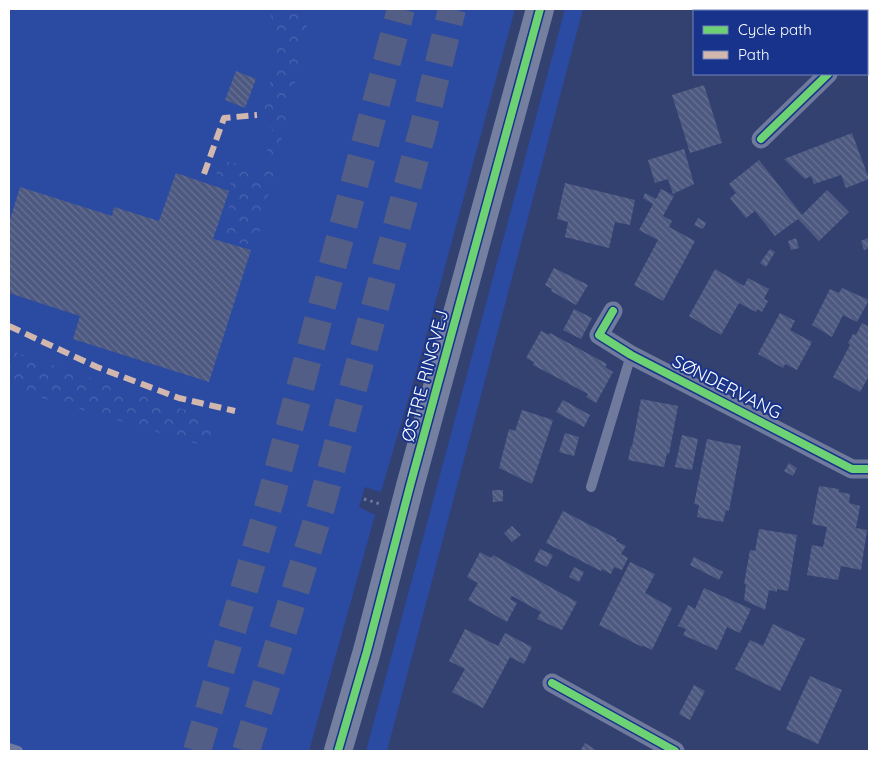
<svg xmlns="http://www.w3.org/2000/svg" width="878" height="760" viewBox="0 0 878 760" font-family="Quicksand,sans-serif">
	<defs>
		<pattern id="forest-crowns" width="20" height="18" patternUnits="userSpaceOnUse" patternTransform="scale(1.25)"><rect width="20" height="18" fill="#2b4aa2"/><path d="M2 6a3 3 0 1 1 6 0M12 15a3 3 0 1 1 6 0" fill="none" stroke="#4b65b0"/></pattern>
		<pattern id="building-back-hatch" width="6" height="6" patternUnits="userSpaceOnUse" patternTransform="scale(1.25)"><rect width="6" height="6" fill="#4d5980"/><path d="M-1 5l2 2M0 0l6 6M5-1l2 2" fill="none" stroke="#687293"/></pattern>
	</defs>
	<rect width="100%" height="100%" fill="#334171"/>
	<path fill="#2b4aa2" d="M9,9H515L421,355L381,492L365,487L359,507L375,515L309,751H9Z
		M565,9H583L387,751H366Z"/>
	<path fill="url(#forest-crowns)" d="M268,9H310L295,83L256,246L226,241L231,181L216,175L222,161L263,168L273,128L261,125L280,37Z
		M9,350L199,415L217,441L211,448L9,388Z"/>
	<path fill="url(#building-back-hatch)" d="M728,9H773L770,11H730Z
		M798,9H857L854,11H795Z
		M236,71L256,79L245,108L225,100Z
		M704,85L722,143L690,153L672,95Z
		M852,133L869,179L846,188L841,175L814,184L811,176L805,179L784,159Z
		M684,149L694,184L673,194L668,179L655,183L648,160Z
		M759,160L802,215L827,190L849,212L819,241L798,219L775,236L755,211L746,218L730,198L736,193L729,184Z
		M176,173L229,191L213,239L251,250L209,382L73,339L80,316L9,293V223L20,187L112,216L114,207L159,221Z
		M565,183L635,200L630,225L615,222L609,248L565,237L568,222L557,219Z
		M661,189L674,196L663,216L672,221L669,227L695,241L663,301L634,285L658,240L639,230L653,204L643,198L645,193L656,199Z
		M698,218L706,223L703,229L694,225Z
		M796,238L799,248L791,250L788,241Z
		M868,238L869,248L864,250L861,241Z
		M770,249L775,252L766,267L760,263Z
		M554,268L588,285L576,305L551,291L552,289L545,285Z
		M715,269L744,286L748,278L769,289L764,299L768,301L762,312L758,309L756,312L739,303L721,335L689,316Z
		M842,288L869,300L857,322L843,315L832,337L812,325L830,289L839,293Z
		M574,309L592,318L581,339L563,330Z
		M780,313L795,321L790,330L812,342L797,370L785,364L783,368L758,354Z
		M862,323L869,327V376L860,392L833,377L850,345L848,343L853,334L856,335Z
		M541,331L549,335L550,333L607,364L605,367L613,372L596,403L586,397L588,394L533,365L534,362L526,358Z
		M641,399L678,406L669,454L667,453L664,467L628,460L631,446L632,447Z
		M563,400L590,415L584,427L556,412Z
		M522,410L553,420L532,484L499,468L509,429L515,431Z
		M565,433L579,437L574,456L559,452Z
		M682,435L698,439L692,470L675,467Z
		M707,439L741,446L729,511L726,510L723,522L697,517L699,505L694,504Z
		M789,463L797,468L793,476L784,471Z
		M819,486L839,489V492L850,494L849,503L860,506L856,528L867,530L861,570L841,566L838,580L807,575L812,545L823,547L827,527L812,524Z
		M492,490H503V501L493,502Z
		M563,511L617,539L616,541L626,546L621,554L628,558L622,570L614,567L611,574L602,569L601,571L546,543Z
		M512,526L521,535L512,542L504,533Z
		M759,529L797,535L788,591L777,589V592L769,590L765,610L744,600L746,584H744L750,550L755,551Z
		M540,549L553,555L547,567L534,561Z
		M480,552L491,558L493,555L577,602L562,630L537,619L541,612L512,596L510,599L517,603L507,622L468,600L478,583L467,577Z
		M694,557L723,572L719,580L690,565Z
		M630,562L655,574L645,593L672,608L652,650L642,645V647L599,625Z
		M574,567L584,572L579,582L569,577Z
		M704,588L751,609L740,633L727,627L717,650L683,635L686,629L678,626L688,605L695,609Z
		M773,624L805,639L780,691L735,669L750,640L763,646Z
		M465,629L498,646L505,633L532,647L524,664L510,657L483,708L452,692L465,669L449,661Z
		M810,676L842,690L818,744L786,729Z
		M694,685L705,691L690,720L679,714Z
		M585,743L597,751H580Z"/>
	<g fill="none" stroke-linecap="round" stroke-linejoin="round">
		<path stroke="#525e86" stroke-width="28" stroke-dasharray="28 14" stroke-linecap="butt" d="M197,751L271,497L401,9
			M246,751L321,507L423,129L452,9"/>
		<path stroke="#6f7a9d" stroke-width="3" stroke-dasharray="2.5 4" stroke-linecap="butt" d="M364,499L380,504"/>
		<path stroke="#6f7a9d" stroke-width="10" d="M591,487L631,355
			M9,748L18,751"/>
		<path stroke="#6f7a9d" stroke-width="19" d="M867,36L869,34
			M761,139L828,74
			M613,311L599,335L631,355L852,469H869
			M552,683L675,751"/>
		<path stroke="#7580a1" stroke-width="28" d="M338,751L367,651L410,486L540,9"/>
		<path stroke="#d1b7ad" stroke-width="6" stroke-dasharray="12 6" stroke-linecap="butt" d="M204,174L224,118L257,115
			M9,326L97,367L179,398L235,411"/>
		<defs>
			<path id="cycleway" d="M761,139L828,74
				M613,311L599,335L631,355L852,469H869
				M552,683L675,751
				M338,751L367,651L410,486L540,9"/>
		</defs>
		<use href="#cycleway" stroke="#18338c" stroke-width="11"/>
		<use href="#cycleway" stroke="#6cd273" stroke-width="8"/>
	</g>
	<g text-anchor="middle" stroke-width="4" stroke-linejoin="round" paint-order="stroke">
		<g font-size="18" fill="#fff" stroke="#18338c">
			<text transform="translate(425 376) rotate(-75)" y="6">ØSTRE RINGVEJ</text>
			<text transform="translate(727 387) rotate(27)" y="6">SØNDERVANG</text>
		</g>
	</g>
	<rect width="878" height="760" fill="none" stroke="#ffffff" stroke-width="20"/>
	<rect x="693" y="10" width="175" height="65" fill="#18338c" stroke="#7485ba"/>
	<rect x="703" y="26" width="25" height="8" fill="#6cd273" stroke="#7485ba"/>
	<text x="738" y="35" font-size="15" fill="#ffffff">Cycle path</text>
	<rect x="703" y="51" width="25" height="8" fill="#d1b7ad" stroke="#7485ba"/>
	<text x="738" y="60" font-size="15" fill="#ffffff">Path</text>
</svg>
